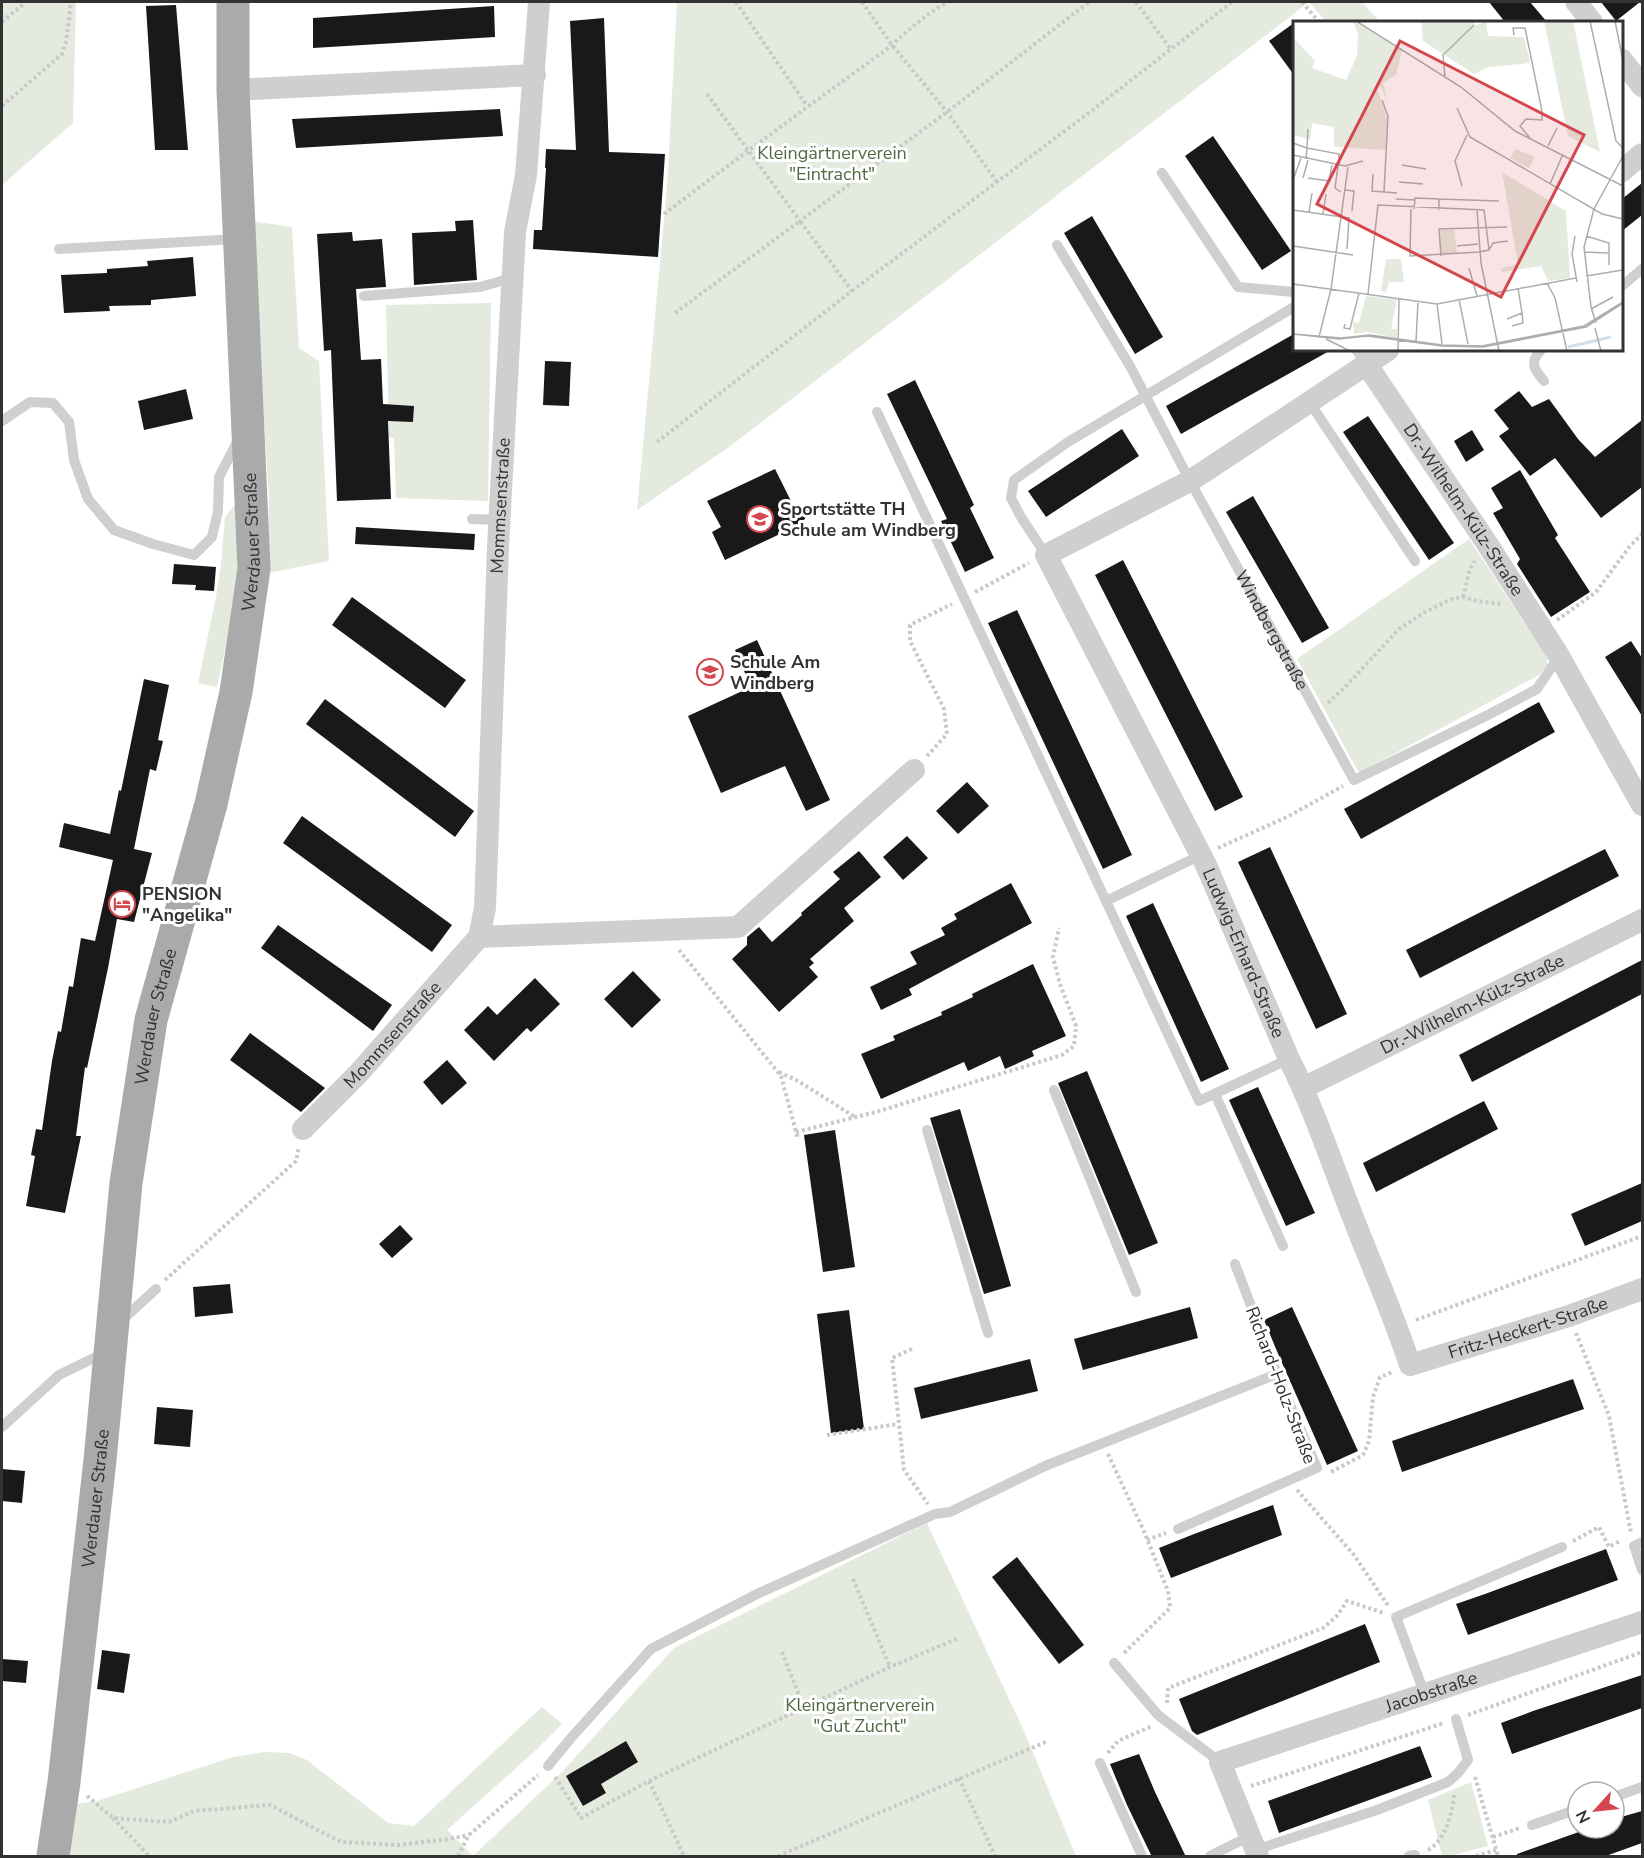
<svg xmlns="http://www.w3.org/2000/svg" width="1644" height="1858" viewBox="0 0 1644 1858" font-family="'Nunito Sans',sans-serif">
	<rect width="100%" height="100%" fill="#fff"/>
	<path fill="#e4eade" d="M2,2H76L73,123L2,185Z
		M677,2H1309L729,447L637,510L667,188Z
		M1309,2H1362L1380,22H1326Z
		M251,221L292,227L299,348L319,361L329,561L268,573L269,498Z
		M491,303L488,501L396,498L394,438L389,437L386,305Z
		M240,504L236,599L217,687L198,683L216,597L221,564L225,517L233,507Z
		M1469,539L1547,657V666L1539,675L1359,773L1297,659Z
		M927,1523L1024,1731L1076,1856H61L76,1804L97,1801L233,1757L265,1752L289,1753L307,1760L388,1823L414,1826L542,1707L562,1724L536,1750L447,1830L473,1856L563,1771L674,1648Z
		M1471,1782L1488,1846L1449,1856H1442L1428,1800Z"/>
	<path fill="#191919" d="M1489,2H1530L1547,22H1505Z
		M1601,2H1640L1616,21Z
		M176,5L188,150H155L146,6Z
		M494,6L495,37L313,48V18Z
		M604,18L609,152L665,154L658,257L533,249L534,230H542L546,168H545L546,149L576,150L570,21Z
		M1294,23V75L1269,41Z
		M500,109L503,136L296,148L292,119Z
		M1213,136L1291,251L1262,270L1185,156Z
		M1642,183V215L1622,231V199Z
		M1092,216L1163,337L1135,354L1064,233Z
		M473,220L477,280L414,285L412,233L456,231L455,221Z
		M352,232L353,241L382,239L386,287L356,289L361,360L381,359L383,404L414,406L413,422L388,421L391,499L337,501L331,350L324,351L317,234Z
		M193,257L196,296L151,300V305L109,306L110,311L64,313L61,275L107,273V269L148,266L147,261Z
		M1294,334V350H1331L1181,434L1166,406Z
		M545,361L571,362L569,406L543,405Z
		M915,380L974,505L970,508L994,558L965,572L941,521L947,519L887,394Z
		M186,389L193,419L144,430L138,401Z
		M1519,391L1532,407L1549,399L1578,439L1595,457L1642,420V487L1601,518L1555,458L1530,476L1499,436L1509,429L1494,410Z
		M1368,416L1454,543L1429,560L1343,432Z
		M1122,429L1139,456L1046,517L1028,491Z
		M1472,430L1484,450L1466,462L1454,441Z
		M775,469L793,505L817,506L799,525L725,560L712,532L721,527L707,501Z
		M1520,470L1558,535L1555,538L1590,592L1551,617L1517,564L1520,559L1493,513L1503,508L1491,488Z
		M1253,496L1329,628L1302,643L1226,512Z
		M356,527L475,534L474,550L355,544Z
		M1123,560L1243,797L1215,811L1095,575Z
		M174,564L216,567L214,591L195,590L196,585L172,584Z
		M352,597L466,680L445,708L332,625Z
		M1017,610L1132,855L1103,869L988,623Z
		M757,640L830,800L806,811L785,766L721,793L688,716L751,687L735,650Z
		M1631,641L1642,658V716L1605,657Z
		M144,679L169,685L158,740L163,741L156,771L150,769L134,849L152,853L134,922L117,919L108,968L87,1068L85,1067L76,1136H81L65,1213L26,1206L35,1156L31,1155L36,1129L42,1130L52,1061L58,1031L61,1032L69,986L73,987L81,938L95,941L113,860L59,847L64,823L110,834L119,790L121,791Z
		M325,699L474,811L455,837L306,724Z
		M1539,702L1555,732L1361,839L1344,809Z
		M967,782L989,806L958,834L936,811Z
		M302,816L452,925L432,952L283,843Z
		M907,836L928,858L903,880L883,857Z
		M1270,847L1347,1014L1316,1029L1238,862Z
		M1605,849L1619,876L1420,978L1406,950Z
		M859,851L881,877L844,908L854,921L810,959L814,963L809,967L818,977L779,1012L732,959L747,945V937L759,927L772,942L802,915L801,913L840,879L833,872Z
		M1011,883L1032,923L909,989L912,995L881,1010L870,987L917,964L910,952L945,935L941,928L957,919L954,914Z
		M1153,903L1229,1069L1201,1082L1126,916Z
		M278,925L392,1005L373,1031L261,948Z
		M1642,960V994L1472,1082L1459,1055Z
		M1033,964L1066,1036L1032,1051L1034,1056L1005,1069L1000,1056L968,1071L964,1062L881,1099L861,1054L895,1040L893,1036L942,1015L941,1012L973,997L972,994Z
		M633,971L661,1000L632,1028L604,999Z
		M535,978L560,1004L531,1032L527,1028L494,1061L464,1030L488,1006L497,1015Z
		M250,1033L325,1088L301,1112L230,1060Z
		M447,1060L467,1083L442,1105L423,1082Z
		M1087,1071L1158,1243L1129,1255L1058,1083Z
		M1258,1087L1315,1213L1286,1226L1229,1100Z
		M1484,1101L1498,1129L1376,1192L1363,1163Z
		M960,1109L1011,1286L984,1294L930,1118Z
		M835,1130L855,1267L823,1272L804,1135Z
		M1642,1183V1221L1585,1246L1571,1214Z
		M400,1225L413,1239L392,1258L379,1244Z
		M230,1284L233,1313L195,1317L193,1287Z
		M1190,1307L1198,1338L1083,1370L1074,1339Z
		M1292,1307L1358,1451L1327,1465L1279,1356L1264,1320Z
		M849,1310L864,1429L831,1433L817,1314Z
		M1030,1359L1038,1391L921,1419L914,1388Z
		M1573,1379L1584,1409L1402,1472L1392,1441Z
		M157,1407L193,1410L190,1447L154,1444Z
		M2,1469L25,1471L22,1503L2,1501Z
		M1273,1505L1282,1535L1171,1578L1159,1548L1194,1534Z
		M1606,1549L1618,1580L1468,1635L1456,1604L1485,1594Z
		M1017,1557L1084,1645L1059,1664L992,1577Z
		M1365,1624L1380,1662L1197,1735L1192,1731L1179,1699Z
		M102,1650L130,1654L124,1693L97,1689Z
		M2,1659L28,1661L26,1683L2,1681Z
		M1642,1675V1708L1512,1754L1501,1723L1533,1711Z
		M626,1741L638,1762L601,1784L606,1793L583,1806L566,1776Z
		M1420,1746L1432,1777L1279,1833L1268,1801Z
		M1139,1754L1155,1792L1186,1857H1152L1127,1805L1110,1764Z
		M1642,1811V1843L1603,1857H1517V1854L1590,1828H1614V1819Z"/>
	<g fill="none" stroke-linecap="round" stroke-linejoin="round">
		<path stroke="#c9c9c9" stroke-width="4" stroke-dasharray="3 3" stroke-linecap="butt" d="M736,2L807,106
			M862,2L892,45L947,112L997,182
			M1136,2L1170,48
			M1302,2L1319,22
			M2,22L26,2
			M707,94L800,221L947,112L1089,2
			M2,106L62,54L66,42L71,2
			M664,214C735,160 807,107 879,55C903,37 922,15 948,2
			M852,291L1086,115L1232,2
			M657,442L852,291L800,221L675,313
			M975,592L1029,563
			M1463,597L1470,569L1475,561
			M1557,620L1596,592L1630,546L1642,534
			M1328,703L1345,687L1399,629L1425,612L1451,599L1463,597L1477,601L1502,604
			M927,756L947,734L944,709L910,641V625L952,604
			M1218,848L1287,817L1343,786
			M679,950L781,1076L798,1139
			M779,1072L798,1081L855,1117
			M796,1132L876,1112L1062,1055L1074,1046L1076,1026L1060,984L1053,957L1059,928
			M165,1280L296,1161L299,1147
			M1416,1320L1642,1236
			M1576,1333L1609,1416L1631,1533
			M912,1349L892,1358L904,1470L928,1504
			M827,1435L898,1424
			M1108,1454L1143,1529L1168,1591L1170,1608L1123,1654
			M1331,1472L1363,1455L1369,1441L1373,1397L1380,1377L1393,1372
			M1297,1490L1354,1555L1389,1607
			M1147,1540L1166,1533
			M1573,1541L1599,1527L1609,1547L1620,1541
			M853,1579L890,1667
			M782,1652L804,1708
			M1167,1703L1168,1688L1323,1628L1336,1617L1347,1601L1384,1613
			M1468,1715L1642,1652
			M1108,1753L1118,1741L1152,1726
			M555,1777L581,1818L649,1781L684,1856
			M1475,1777L1498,1856
			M959,1778L995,1856
			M649,1781L890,1667L959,1638
			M1251,1786L1444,1723
			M87,1796L113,1818L169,1822L194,1811L270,1805L341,1842L398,1845L449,1839L469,1835
			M113,1818L149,1856
			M1493,1837L1520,1828
			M1428,1850C1445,1841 1453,1812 1454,1794
			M458,1856L469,1835L538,1775
			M778,1856L1048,1741
			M1476,1856L1496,1850"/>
		<g stroke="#cfcfcf" stroke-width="10">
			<path d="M1162,173L1238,287L1294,292"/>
			<path id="s1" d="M1057,245L1130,366L1190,481L1354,780L1488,715L1537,689L1559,656"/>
			<path d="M59,249L236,239"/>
			<path d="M1622,286L1642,269"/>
			<path d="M364,296L480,287L512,278"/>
			<path d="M1356,350L1367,364"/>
			<path d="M1541,350C1529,363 1534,369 1544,381"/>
			<path d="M1310,403L1415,561"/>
			<path d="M877,412L1106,901L1201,855"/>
			<path d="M2,421L30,402L53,403L69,422L74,460L88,499L114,530L153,544L194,555L212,537L218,511L219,477L238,440"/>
			<path d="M472,519L500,520"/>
			<path d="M1046,555L1021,517L1011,498L1014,480L1068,442L1294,307"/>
			<path d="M1106,901L1199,1101L1289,1059"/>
			<path d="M1054,1090L1136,1292"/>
			<path d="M1215,1094L1283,1246"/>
			<path d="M927,1130L988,1333"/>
			<path d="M121,1321L156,1289"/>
			<path d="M2,1427L59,1375L104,1353"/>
			<path d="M1178,1529L1317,1468L1277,1374L1235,1264"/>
			<path d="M1642,1542L1634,1546L1642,1570"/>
			<path d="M1114,1663L1158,1715L1220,1762"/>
			<path d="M1425,1695L1396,1617L1562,1547"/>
			<path d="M1100,1763L1142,1856"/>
			<path d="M548,1766L571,1738L651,1649L759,1593L935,1514L950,1512L1045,1466L1277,1374"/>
			<path d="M1614,1797L1642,1787"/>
			<path d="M1532,1825L1578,1809"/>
			<path d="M1255,1850L1377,1810L1448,1782L1458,1773L1468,1760L1456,1719"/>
			<path d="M1210,1856L1250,1836"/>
			<path d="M1409,1856L1415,1855V1856"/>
		</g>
		<g stroke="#cfcfcf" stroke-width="22">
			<path d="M1576,2L1592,22"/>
			<path d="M1622,60L1642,86"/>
			<path d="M233,90L535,75"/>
			<path d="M1622,171L1642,154"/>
			<path id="s2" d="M1388,350L1190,481L1046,555L1206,865L1289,1059C1315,1111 1333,1167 1354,1220C1373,1269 1394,1316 1410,1365L1569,1316L1642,1289"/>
			<path id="s3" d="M1367,365L1486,542L1559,656L1642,805"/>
			<path d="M479,937L738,927L914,770"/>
			<path id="s4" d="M1303,1088L1642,920"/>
			<path id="s5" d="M303,1129L358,1074L479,937L485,908L498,547L515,232L526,175L539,2"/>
			<path id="s6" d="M1258,1856L1220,1762L1642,1622"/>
		</g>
		<path stroke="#aaa" stroke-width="33" id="s7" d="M53,1856L64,1782L100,1460L126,1183L151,1020L211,804L236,692L254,569L233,90V2"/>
	</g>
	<defs>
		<symbol id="school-ring" viewBox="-11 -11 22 22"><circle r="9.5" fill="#fff" stroke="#d5474e" stroke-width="1.5"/><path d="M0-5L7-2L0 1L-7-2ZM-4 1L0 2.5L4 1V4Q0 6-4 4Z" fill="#d5474e"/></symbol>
		<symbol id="hotel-ring" viewBox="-11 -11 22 22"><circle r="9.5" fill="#fff" stroke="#d5474e" stroke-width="1.5"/><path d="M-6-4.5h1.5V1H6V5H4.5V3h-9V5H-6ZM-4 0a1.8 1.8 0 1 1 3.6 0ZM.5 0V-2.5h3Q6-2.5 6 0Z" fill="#d5474e"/></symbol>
	</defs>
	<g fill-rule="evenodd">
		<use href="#school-ring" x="745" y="504" width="30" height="30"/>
		<use href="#school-ring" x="695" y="657" width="30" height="30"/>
		<use href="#hotel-ring" x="107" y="889" width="30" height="30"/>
	</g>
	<g text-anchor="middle" stroke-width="6" stroke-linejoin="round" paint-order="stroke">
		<g font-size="18" fill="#546943" stroke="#fff">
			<text x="832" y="159">Kleingärtnerverein<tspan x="832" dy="21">"Eintracht"</tspan></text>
			<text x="860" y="1711">Kleingärtnerverein<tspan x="860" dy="21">"Gut Zucht"</tspan></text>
		</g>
		<g font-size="18" fill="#323232" stroke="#fff">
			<text dy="6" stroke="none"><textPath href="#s5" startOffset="693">Mommsenstraße</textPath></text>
			<text dy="6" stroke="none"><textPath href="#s3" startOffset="174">Dr.-Wilhelm-Külz-Straße</textPath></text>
			<text dy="6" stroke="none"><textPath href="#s7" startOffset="1332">Werdauer Straße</textPath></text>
			<text dy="6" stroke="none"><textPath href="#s1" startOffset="441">Windbergstraße</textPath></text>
			<text dy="6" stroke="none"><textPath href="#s2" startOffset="844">Ludwig-Erhard-Straße</textPath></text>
			<text dy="6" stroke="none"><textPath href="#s4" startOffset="189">Dr.-Wilhelm-Külz-Straße</textPath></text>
			<text dy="6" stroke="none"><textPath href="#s7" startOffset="846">Werdauer Straße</textPath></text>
			<text dy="6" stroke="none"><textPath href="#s5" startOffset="130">Mommsenstraße</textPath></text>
			<text dy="6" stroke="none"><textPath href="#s2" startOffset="1412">Fritz-Heckert-Straße</textPath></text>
			<text transform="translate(1281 1385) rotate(69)" y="6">Richard-Holz-Straße</text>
			<text dy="6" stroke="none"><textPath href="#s7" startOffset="360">Werdauer Straße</textPath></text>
			<text dy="6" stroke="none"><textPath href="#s6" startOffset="324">Jacobstraße</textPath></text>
		</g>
		<g font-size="18" font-weight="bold" fill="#323232" stroke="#fff" text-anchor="start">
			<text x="780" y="515">Sportstätte TH<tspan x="780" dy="21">Schule am Windberg</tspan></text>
			<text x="730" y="668">Schule Am<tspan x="730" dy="21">Windberg</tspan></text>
			<text x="142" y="900">PENSION<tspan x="142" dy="21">"Angelika"</tspan></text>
		</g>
	</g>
	<g transform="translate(1293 21)">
		<rect width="330" height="330" fill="#fff"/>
		<path d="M60,0L109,29L103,54L90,62L95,81L88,66L84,67L94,97V129L41,126V106L19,102L17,118L0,114V16L22,40L19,47L53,59L64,35L65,13ZM128,0H181L182,5L193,0L195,15L231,16L237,42L195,46L181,53L130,20ZM251,0H280L307,131L275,115ZM222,128L242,136L236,147L217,137ZM209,151L273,190L277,257L255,260L248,245L209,251L208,247L225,243ZM146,209H161L164,232L148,234ZM93,238H108L111,261H96L93,271L88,270ZM73,275L104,278L98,308H104V317L74,311L61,313L60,301L66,302Z" fill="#e4eade"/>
		<path fill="none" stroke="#d0dfea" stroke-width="3" d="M275,326L318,316"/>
		<path fill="none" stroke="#adadad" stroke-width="1.5" d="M63,0L168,66L222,110L330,165M297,0L323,120L330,127M322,0L330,40M221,14L220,7H232L249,90V99L233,98L227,105L237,117M152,56L150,34L181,4M89,79L95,95L91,171M164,87L177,116L309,193L330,198M15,108L14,127L46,133V145M0,122L14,127L13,138M255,125L264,107M0,134L52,145L70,140M109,144L133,148M45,145L42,167L48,171M80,153L79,170L104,172M10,157L15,139M15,157L36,160L39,144M0,159L8,137M106,161L130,163M257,163L270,133M169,165L162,140L174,114M51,169L61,170L59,190M103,178L122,179M118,188L117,235L186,231L196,229L200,222L215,220M121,188L122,177L146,178M0,189L56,197L54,228M146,189V178L206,180M184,189L188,242L206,330M16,191L19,172M30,193L33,173M282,215L279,233L284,261M293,215L316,222V244M0,225L60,234M164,225L185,223M291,231L315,232M148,235L146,208L214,206M176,247L184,275M293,255L330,249M254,262L262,277L274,330M0,263L144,283L283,257M75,273L85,184L191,189L196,229M166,278L175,323M144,283L149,323M298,288L320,276M214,298L229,292L225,267M303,302L298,286L291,226L301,188L330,135M52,303L51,307L57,308L66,272M219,305L230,302L229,292M302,307L308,330M0,313L48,317L77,314L149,324L189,325L291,305L330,281M0,313L46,318L74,315L149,325L190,326L293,306L330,282M26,316L38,268L55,146M33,318L57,330M123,321L125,280M105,330L106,278"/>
		<path fill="#d5474e" fill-opacity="0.15" stroke="#d5474e" stroke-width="3" d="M107,20L291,114L208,276L24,183Z"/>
		<rect width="330" height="330" fill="none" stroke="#323232" stroke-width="3"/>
	</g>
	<rect width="1644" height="1858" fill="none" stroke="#323232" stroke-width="6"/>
	<g transform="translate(1596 1810) rotate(243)"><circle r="28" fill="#ffffff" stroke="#adadad" stroke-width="1.5"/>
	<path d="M0-4.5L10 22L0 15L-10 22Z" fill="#d5474e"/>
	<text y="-9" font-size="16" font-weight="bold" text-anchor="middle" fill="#323232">N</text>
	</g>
</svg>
